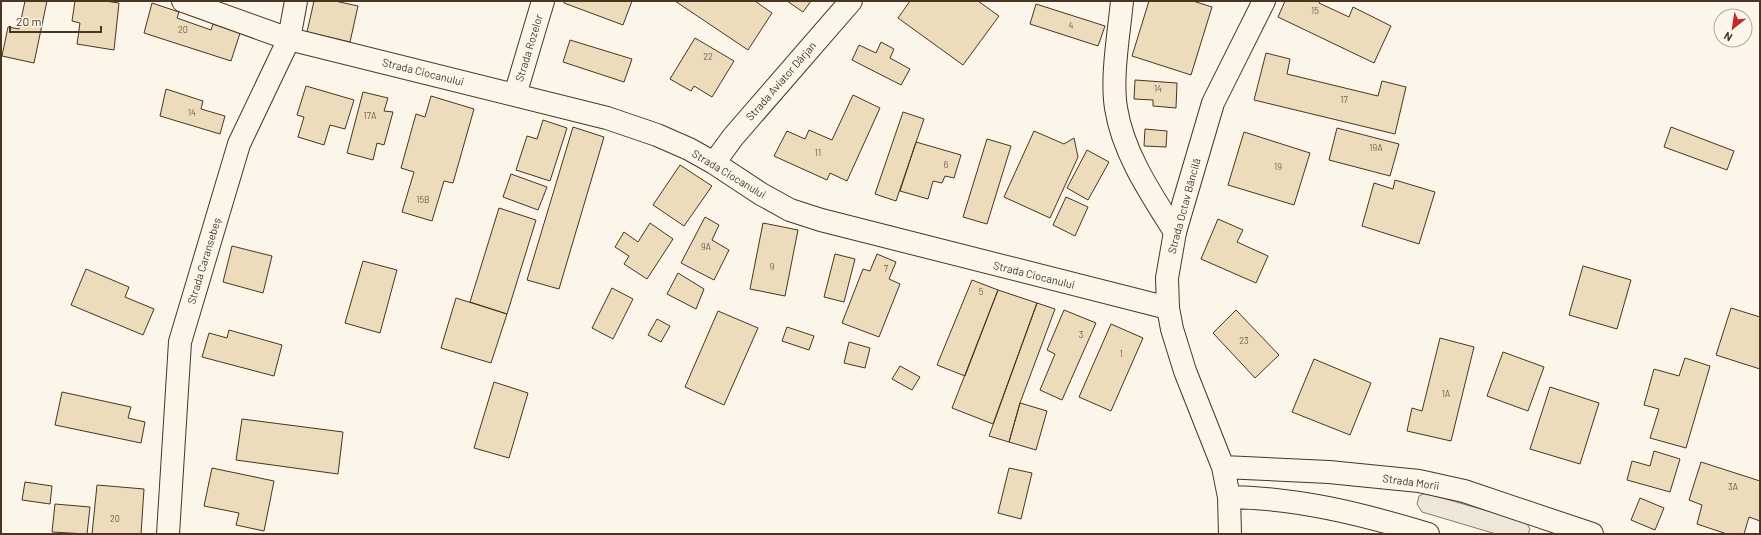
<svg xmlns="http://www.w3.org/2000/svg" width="1761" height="535" viewBox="0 0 1761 535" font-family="Barlow,sans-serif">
	<rect width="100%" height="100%" fill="#fbf6e9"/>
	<path fill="#ede6d9" stroke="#887966" d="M1425,493L1526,522L1530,529L1528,534H1496L1422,512L1417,504L1419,496Z"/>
	<path fill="#ecdcbc" stroke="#4a3520" d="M25,1H47L34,63L2,56L8,27L19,29Z
		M75,1H105L119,3L114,50L77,44L80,23L72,21Z
		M314,1H335L358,6L350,42L307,32Z
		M564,1H632L623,25L564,3Z
		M675,1H755L772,13L748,50Z
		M787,1H811L803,12Z
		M910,1H978L999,16L963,65L898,18Z
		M1149,1H1193L1212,7L1191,75L1132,56Z
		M1285,1H1320L1319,3L1349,17L1353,7L1391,26L1374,63L1278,17Z
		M152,3L179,12L177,18L211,30L213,24L240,33L231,61L144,33Z
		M1036,4L1105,26L1098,46L1030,24Z
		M695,38L734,61L712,97L694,86L691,91L670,79Z
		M570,40L632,59L624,82L563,62Z
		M881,42L894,49L890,58L910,69L901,85L852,60L859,45L876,53Z
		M1266,53L1290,59L1287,74L1378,96L1382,81L1406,87L1395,134L1254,100Z
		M1135,80L1177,83L1176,108L1153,106V100L1134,99Z
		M306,86L354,100L345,129L330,125L324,145L298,137L304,117L297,115Z
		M166,89L203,101L201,109L225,116L220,134L160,116Z
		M363,92L388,98L384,111L393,112L384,145L377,143L373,160L347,153Z
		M853,95L880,108L847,181L830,173L827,180L774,156L787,131L805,139L809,130L832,140Z
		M431,96L474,109L453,183L444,181L432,221L402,212L414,172L401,168L416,114L425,117Z
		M903,112L924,119L896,201L875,194Z
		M543,120L567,128L550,181L516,170L527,136L537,139Z
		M573,127L604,137L559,289L527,280Z
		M1671,127L1734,151L1727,170L1664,147Z
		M1337,128L1399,144L1390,176L1329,160Z
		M1145,129L1167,131L1166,147L1144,146Z
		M1034,131L1064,144L1074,138L1078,157L1050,218L1004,197Z
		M1244,132L1310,153L1294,205L1228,185Z
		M987,139L1011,146L987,224L963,217Z
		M916,142L961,155L954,178L945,176L942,183L933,181L928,199L900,191Z
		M1087,150L1109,162L1088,200L1067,188Z
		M680,165L712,186L684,226L653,205Z
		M511,174L547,187L538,210L503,197Z
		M1395,180L1435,192L1419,244L1362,226L1374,183L1393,189Z
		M1066,197L1088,207L1075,236L1053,225Z
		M499,208L536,220L507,314L470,302Z
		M705,217L719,225L712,240L729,250L714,280L681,263Z
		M1218,219L1243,230L1237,242L1268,256L1256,283L1201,259Z
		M650,223L673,239L647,279L624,264L629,256L615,247L624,232L638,242Z
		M763,223L798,230L785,296L750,289Z
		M232,246L272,256L263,293L223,282Z
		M835,254L855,259L844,302L824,297Z
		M877,254L896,262L889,279L900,284L879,337L842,323L863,269L870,271Z
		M363,261L397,270L380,333L345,323Z
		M1583,266L1631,280L1617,329L1569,315Z
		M86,269L129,287L125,297L154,309L143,335L71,305Z
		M678,273L704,289L696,309L667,294Z
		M972,280L998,290L965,376L937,365Z
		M612,288L633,299L613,339L592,328Z
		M998,290L1037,303L993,424L952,408Z
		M456,298L507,314L491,363L441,348Z
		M1037,303L1055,309L1020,403L1009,442L989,436Z
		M1731,308L1760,317V369L1716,355Z
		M1064,310L1096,323L1062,400L1040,390L1055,354L1047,350Z
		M1236,310L1279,355L1255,378L1213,333Z
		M718,311L758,328L724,405L685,387Z
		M657,319L670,326L661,342L648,335Z
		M1111,324L1143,338L1111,411L1079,397Z
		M787,327L814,336L809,350L782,341Z
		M229,330L282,345L274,376L202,357L209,333L227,338Z
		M1440,338L1474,347L1451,441L1407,431L1412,408L1422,411Z
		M849,342L870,348L865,368L844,363Z
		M1503,352L1544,367L1528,411L1487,396Z
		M1685,358L1710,366L1686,448L1650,438L1659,409L1644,405L1654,369L1679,376Z
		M1314,359L1371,383L1350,435L1292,412Z
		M900,366L920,377L912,390L892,379Z
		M494,382L528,393L509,458L474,448Z
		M1550,387L1599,403L1580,464L1530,449Z
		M62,392L131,407L128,418L145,422L141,443L55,425Z
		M1020,403L1047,411L1036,450L1009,442Z
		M242,419L343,432L338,474L236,460Z
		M1654,451L1680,459L1670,492L1627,480L1632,461L1650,466Z
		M1701,462L1760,481V521L1749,517L1744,534H1727L1697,524L1702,505L1689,500Z
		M212,468L274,481L264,531L236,525L239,513L204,506Z
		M1009,468L1032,473L1021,519L998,513Z
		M25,482L52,486L50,504L22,500Z
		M97,485L144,489L141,534H92Z
		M1640,498L1664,508L1655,530L1631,520Z
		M55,504L90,507L87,534L52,532Z"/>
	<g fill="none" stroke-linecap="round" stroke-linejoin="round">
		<defs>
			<path id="street" d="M183,1L289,39L607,118L657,135L689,149L714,163L761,194L790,210L821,220L1168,308
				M1122,1C1119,33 1111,77 1116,108C1123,153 1151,194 1175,232
				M515,95L543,1
				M714,163L733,137L851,1
				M168,534L180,342L239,144L289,39L296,1"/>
			<path id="secondary" d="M1223,467L1329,472L1419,481L1464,491L1592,534
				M1229,497C1298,498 1362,514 1428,534
				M1230,534L1229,497L1223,467L1185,371L1172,329L1168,308L1167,278L1175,232L1213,103L1264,1"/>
		</defs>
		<use href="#street" stroke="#4a3520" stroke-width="24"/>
		<use href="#secondary" stroke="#4a3520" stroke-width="24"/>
		<use href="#street" stroke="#fbf6e9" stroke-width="22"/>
		<use href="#secondary" stroke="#fbf6e9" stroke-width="22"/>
	</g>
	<g text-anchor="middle" stroke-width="3" stroke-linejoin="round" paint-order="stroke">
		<g font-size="9" fill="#725f47">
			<text x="1315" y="14">15</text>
			<text x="1071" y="29">4</text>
			<text x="183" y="33">20</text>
			<text x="708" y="60">22</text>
			<text x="1158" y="92">14</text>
			<text x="1344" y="103">17</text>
			<text x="192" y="116">14</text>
			<text x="370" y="119">17A</text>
			<text x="1376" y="151">19A</text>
			<text x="818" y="156">11</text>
			<text x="946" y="168">6</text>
			<text x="1278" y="170">19</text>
			<text x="423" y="203">15B</text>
			<text x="706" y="250">9A</text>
			<text x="772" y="270">9</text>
			<text x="886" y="272">7</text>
			<text x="981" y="295">5</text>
			<text x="1081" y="338">3</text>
			<text x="1244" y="344">23</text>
			<text x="1121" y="357">1</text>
			<text x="1446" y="397">1A</text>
			<text x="1733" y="490">3A</text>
			<text x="115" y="522">20</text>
		</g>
		<g font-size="11" fill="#4a3520" stroke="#fbf6e9">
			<text transform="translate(529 48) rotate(-73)" y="4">Strada Rozelor</text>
			<text transform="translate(423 72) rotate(14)" y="4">Strada Ciocanului</text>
			<text transform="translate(781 81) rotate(-49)" y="4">Strada Aviator Dârjan</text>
			<text transform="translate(729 174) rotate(31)" y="4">Strada Ciocanului</text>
			<text transform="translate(1184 206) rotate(-75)" y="4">Strada Octav Băncilă</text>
			<text transform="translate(204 261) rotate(-73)" y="4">Strada Caransebeș</text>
			<text transform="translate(1034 275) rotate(14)" y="4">Strada Ciocanului</text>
			<text transform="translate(1411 482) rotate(8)" y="4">Strada Morii</text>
		</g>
	</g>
	<rect width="1761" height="535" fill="none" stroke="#4a3520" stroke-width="4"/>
	<g transform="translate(1733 28) rotate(210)"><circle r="19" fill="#fbf6e9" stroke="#b4a999"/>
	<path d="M0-3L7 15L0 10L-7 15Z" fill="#c62828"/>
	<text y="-6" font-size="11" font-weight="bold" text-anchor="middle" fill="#4a3520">N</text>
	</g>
	<path d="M10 26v6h91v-6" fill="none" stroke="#4a3520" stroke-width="2"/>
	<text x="16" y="26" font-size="12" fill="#4a3520" stroke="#fbf6e9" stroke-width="3" paint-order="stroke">20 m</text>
</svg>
